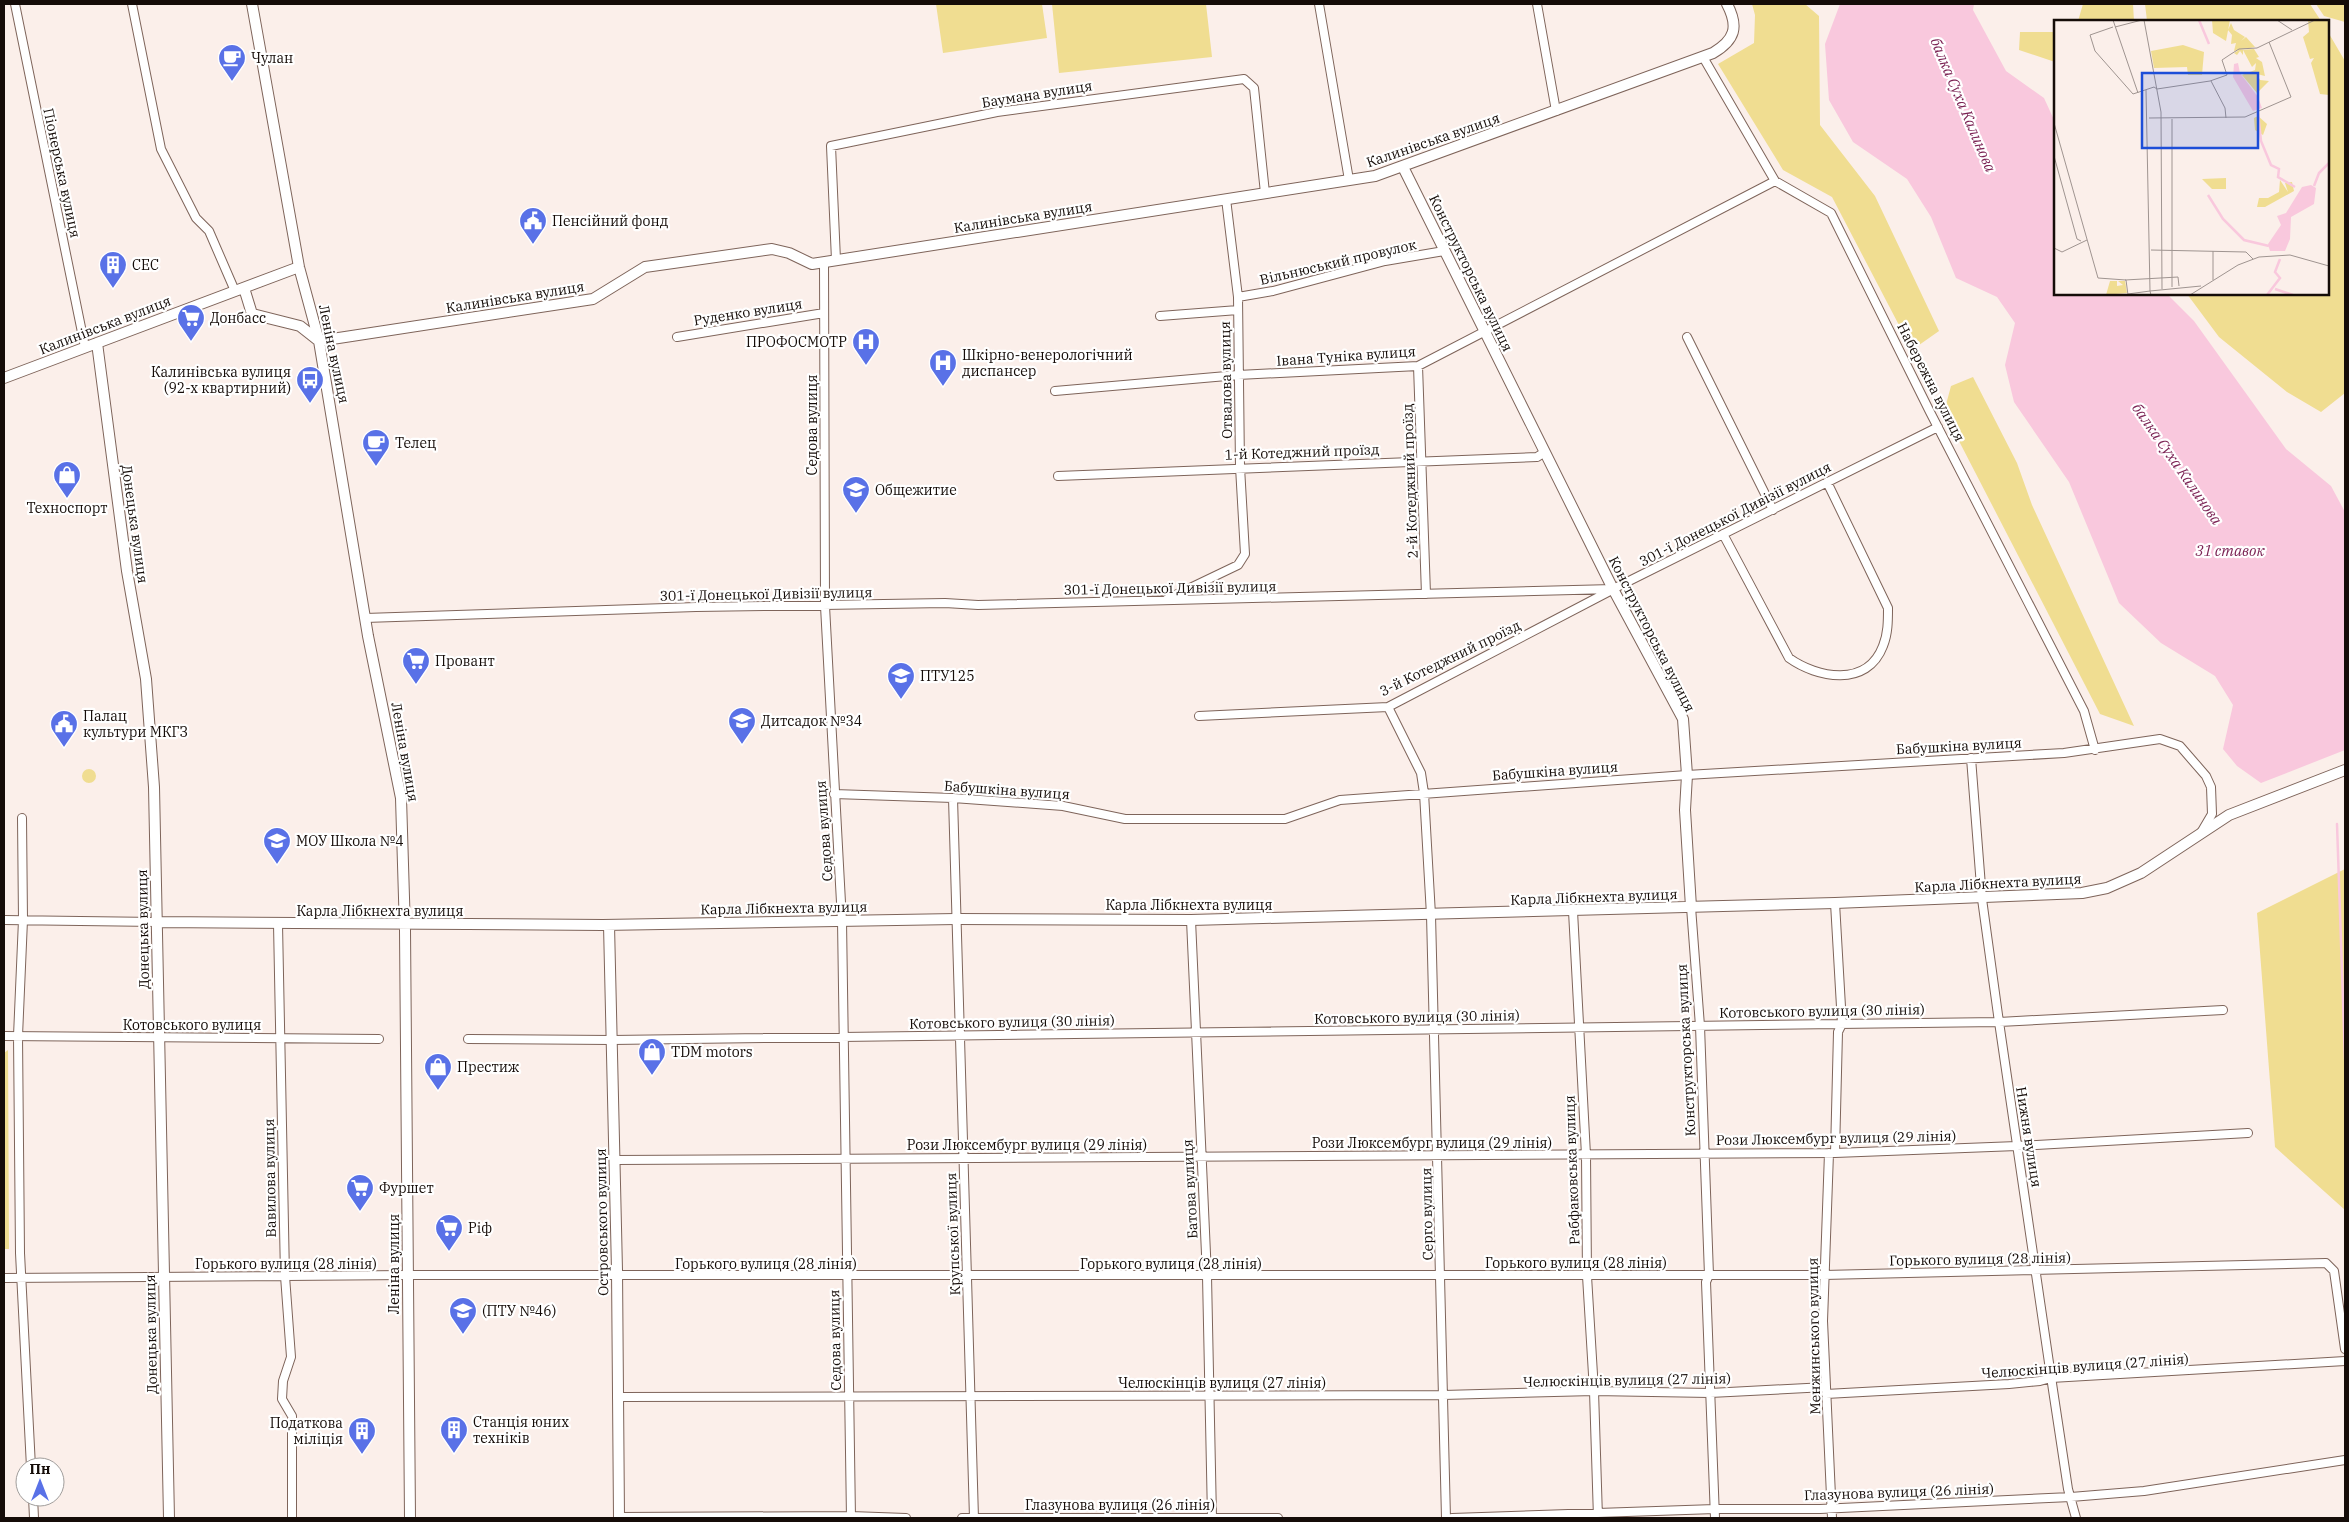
<svg xmlns="http://www.w3.org/2000/svg" width="2349" height="1522" viewBox="0 0 2349 1522" font-family="'IBM Plex Serif',serif">
	<rect width="100%" height="100%" fill="#fbefea"/>
	<path fill="#f0dd91" d="M936,4H1042L1047,38L943,53Z
		M1052,4H1206L1212,57L1059,73Z
		M1752,4H1805L1819,16L1820,125L1875,196L1939,331L1912,350L1832,197L1783,170L1718,64L1754,43L1755,15Z
		M2083,4H2133L2134,21H2078Z
		M2145,4H2310L2321,21H2147Z
		M2316,4H2345V22L2324,16Z
		M2020,32H2055V62L2019,50Z
		M2328,32L2345,61V393L2321,412L2287,392L2219,337L2187,294H2328Z
		M1973,377L2017,463L2032,505L2134,726L2100,714L1944,412L1951,386Z
		M82 776a7 7 0 1 1 14 0a7 7 0 1 1-14 0Z
		M2345,869V1210L2275,1147L2257,913Z
		M8,1050L9,1249H4V1053Z"/>
	<path fill="#f9c8dd" d="M1840,4H1974L1973,10L2006,71L2044,98L2055,122V294H2167L2194,321L2286,449L2331,486L2345,512V750L2261,783L2237,766L2223,749L2233,705L2215,676L2161,643L2119,603L2069,482L2014,402L2005,365L2015,323L1997,297L1956,278L1931,217L1907,179L1853,142L1829,100L1825,44Z"/>
	<g fill="none" stroke-linecap="round" stroke-linejoin="round">
		<path stroke="#f9c8dd" stroke-width="2.5" d="M2337,824L2345,1059"/>
		<defs>
			<path id="street" d="M15,4L85,347
				M132,4L161,149L196,218L209,231L235,291
				M1319,4L1349,180
				M1537,4L1556,111
				M1703,57L1775,181L1831,213L1930,412L2084,711L2095,750
				M836,260L831,146L997,112L1244,79L1254,88L1265,193
				M824,262L825,606L842,921L851,1518
				M1238,297L1273,291L1385,261L1444,251
				M1160,316L1238,310
				M677,337L824,313
				M1687,337L1773,510
				M1418,366L1426,594
				M1055,391L1238,375L1418,366L1775,181
				M1058,476L1537,457L1545,452
				M1723,534L1789,658C1817,678 1867,688 1883,646C1888,634 1888,621 1888,608L1827,482
				M1167,599L1238,565L1245,554L1240,467L1238,297L1226,199
				M365,618L696,607L945,603L978,605L1613,589L1938,427
				M1388,707L1421,773L1424,793L1431,915L1446,1518
				M1199,716L1388,707L1610,591
				M1971,758L1982,899L1999,1022L2053,1390L2068,1489L2076,1518
				M834,794L953,798L1063,806L1125,819H1285L1340,800L1687,775L2064,753L2160,739L2180,746L2206,776L2211,787L2212,814L2202,831
				M953,798L974,1518
				M22,818L23,920L18,1036L20,1253L31,1467
				M1691,907L1700,1026L1709,1275L1706,1282L1715,1518
				M1573,911L1586,1155L1587,1276L1594,1391L1598,1518
				M4,920L157,922
				M1191,920L1207,1276L1212,1518
				M278,924L285,1276L291,1357L283,1381L282,1399L292,1416V1518
				M4,1036L379,1039
				M468,1039L612,1040L1999,1022L2223,1010
				M1829,1153L1823,1321L1832,1518
				M1835,1153L1838,1032L1842,1024L1835,903
				M615,1160L1835,1153L2017,1146L2248,1133
				M4,1278L408,1275H1824L2326,1263L2334,1271L2345,1349
				M1826,1394L2009,1384L2040,1381L2051,1378L2345,1361
				M617,1397L1443,1395L1594,1391L1710,1393L1826,1387
				M33,1497L34,1518
				M619,1517L851,1516L906,1518
				M962,1518H1278
				M1452,1518L1715,1509H1820L2071,1497L2144,1491L2345,1460"/>
			<path id="secondary" d="M252,4L299,267L319,341L368,636L401,798L405,931L410,1518
				M1403,167L1613,589L1683,719L1687,775L1685,810L1691,907
				M244,288L252,314L300,326L319,341L593,299L645,267L772,249L789,253L812,264L1375,176L1713,53C1735,40 1739,27 1727,4
				M97,343L127,571L146,679L154,787L169,1518
				M4,378L299,267
				M157,922L603,925L956,919L1191,920L1835,903L2082,893L2107,888L2141,873L2229,815L2345,770
				M609,925L617,1270L619,1518"/>
		</defs>
		<use href="#street" stroke="#7e645a" stroke-width="10"/>
		<use href="#secondary" stroke="#7e645a" stroke-width="12"/>
		<use href="#street" stroke="#fff" stroke-width="8"/>
		<use href="#secondary" stroke="#fff" stroke-width="10"/>
	</g>
	<defs>
		<symbol id="cafe-pin" viewBox="-11 -11 22 30"><path d="M0 17L-7.5 6A9.5 9.5 0 1 1 7.5 6Z" fill="#5971e7" stroke="#fff"/><path d="M-5.5-4.5H6V0H3Q3 3.5 0 3.5H-2.5Q-5.5 3.5-5.5 0ZM3-3.2v2h1.7v-2ZM-6 4.5H4V6H-6Z" fill="#fff"/></symbol>
		<symbol id="civic-pin" viewBox="-11 -11 22 30"><path d="M0 17L-7.5 6A9.5 9.5 0 1 1 7.5 6Z" fill="#5971e7" stroke="#fff"/><path d="M-.6-6.5H3V-4.5H.6V-3L4-1V1h2V6H-6V1h2V-1L-.6-3ZM-1.2 2.5V6h2.4V2.5Z" fill="#fff"/></symbol>
		<symbol id="building-pin" viewBox="-11 -11 22 30"><path d="M0 17L-7.5 6A9.5 9.5 0 1 1 7.5 6Z" fill="#5971e7" stroke="#fff"/><path d="M-4-6H4V6H1V3H-1V6H-4ZM-2.5-4.3h1.7v1.8h-1.7ZM.8-4.3h1.7v1.8H.8ZM-2.5-1h1.7V.8h-1.7ZM.8-1h1.7V.8H.8Z" fill="#fff"/></symbol>
		<symbol id="supermarket-pin" viewBox="-11 -11 22 30"><path d="M0 17L-7.5 6A9.5 9.5 0 1 1 7.5 6Z" fill="#5971e7" stroke="#fff"/><path d="M-6-5.5h2.5l.6 2H6L4.5 2H-2.5L-4.4-4H-6ZM-1.5 3.2a1.3 1.3 0 1 0 .1 0ZM3 3.2a1.3 1.3 0 1 0 .1 0Z" fill="#fff"/></symbol>
		<symbol id="hospital-pin" viewBox="-11 -11 22 30"><path d="M0 17L-7.5 6A9.5 9.5 0 1 1 7.5 6Z" fill="#5971e7" stroke="#fff"/><path d="M-5-5h3v3.5h4V-5h3V5h-3V1.5h-4V5h-3Z" fill="#fff"/></symbol>
		<symbol id="bus-pin" viewBox="-11 -11 22 30"><path d="M0 17L-7.5 6A9.5 9.5 0 1 1 7.5 6Z" fill="#5971e7" stroke="#fff"/><path d="M-5-6H5V4H4V6H2V4H-2V6H-4V4H-5ZM-3.5-4V0h7V-4ZM-3.5 1.2v1.5H-2V1.2ZM2 1.2v1.5H3.5V1.2Z" fill="#fff"/></symbol>
		<symbol id="shop-pin" viewBox="-11 -11 22 30"><path d="M0 17L-7.5 6A9.5 9.5 0 1 1 7.5 6Z" fill="#5971e7" stroke="#fff"/><path d="M-5-2.5h2.3a2.7 3.5 0 0 1 5.4 0H5L5.5 6h-11ZM-1.5-2.5h3a1.5 2.3 0 0 0-3 0Z" fill="#fff"/></symbol>
		<symbol id="university-pin" viewBox="-11 -11 22 30"><path d="M0 17L-7.5 6A9.5 9.5 0 1 1 7.5 6Z" fill="#5971e7" stroke="#fff"/><path d="M0-5L7-2L0 1L-7-2ZM-4 1L0 2.5L4 1V4Q0 6-4 4Z" fill="#fff"/></symbol>
		<symbol id="school-pin" viewBox="-11 -11 22 30"><path d="M0 17L-7.5 6A9.5 9.5 0 1 1 7.5 6Z" fill="#5971e7" stroke="#fff"/><path d="M0-5L7-2L0 1L-7-2ZM-4 1L0 2.5L4 1V4Q0 6-4 4Z" fill="#fff"/></symbol>
	</defs>
	<g fill-rule="evenodd">
		<use href="#cafe-pin" x="216" y="42" width="32" height="43"/>
		<use href="#civic-pin" x="517" y="205" width="32" height="43"/>
		<use href="#building-pin" x="97" y="249" width="32" height="43"/>
		<use href="#supermarket-pin" x="175" y="302" width="32" height="43"/>
		<use href="#hospital-pin" x="850" y="326" width="32" height="43"/>
		<use href="#hospital-pin" x="927" y="347" width="32" height="43"/>
		<use href="#bus-pin" x="294" y="364" width="32" height="43"/>
		<use href="#cafe-pin" x="360" y="427" width="32" height="43"/>
		<use href="#shop-pin" x="51" y="459" width="32" height="43"/>
		<use href="#university-pin" x="840" y="474" width="32" height="43"/>
		<use href="#supermarket-pin" x="400" y="645" width="32" height="43"/>
		<use href="#university-pin" x="885" y="660" width="32" height="43"/>
		<use href="#school-pin" x="726" y="705" width="32" height="43"/>
		<use href="#civic-pin" x="48" y="708" width="32" height="43"/>
		<use href="#school-pin" x="261" y="825" width="32" height="43"/>
		<use href="#shop-pin" x="636" y="1036" width="32" height="43"/>
		<use href="#shop-pin" x="422" y="1051" width="32" height="43"/>
		<use href="#supermarket-pin" x="344" y="1172" width="32" height="43"/>
		<use href="#supermarket-pin" x="433" y="1212" width="32" height="43"/>
		<use href="#university-pin" x="447" y="1295" width="32" height="43"/>
		<use href="#building-pin" x="438" y="1414" width="32" height="43"/>
		<use href="#building-pin" x="346" y="1415" width="32" height="43"/>
	</g>
	<g text-anchor="middle" stroke-width="4.5" stroke-linejoin="round" paint-order="stroke">
		<g font-size="14" fill="#150c08" stroke="#fff" text-anchor="start">
			<text x="251" y="63">Чулан</text>
			<text x="552" y="226">Пенсійний фонд</text>
			<text x="132" y="270">СЕС</text>
			<text x="210" y="323">Донбасс</text>
			<text x="847" y="347" text-anchor="end">ПРОФОСМОТР</text>
			<text x="962" y="360">Шкірно-венерологічний<tspan x="962" dy="16">диспансер</tspan></text>
			<text x="291" y="377" text-anchor="end">Калинівська вулиця<tspan x="291" dy="16">(92-х квартирний)</tspan></text>
			<text x="395" y="448">Телец</text>
			<text x="875" y="495">Общежитие</text>
			<text x="67" y="513" text-anchor="middle">Техноспорт</text>
			<text x="435" y="666">Провант</text>
			<text x="920" y="681">ПТУ125</text>
			<text x="83" y="721">Палац<tspan x="83" dy="16">культури МКГЗ</tspan></text>
			<text x="761" y="726">Дитсадок №34</text>
			<text x="296" y="846">МОУ Школа №4</text>
			<text x="671" y="1057">TDM motors</text>
			<text x="457" y="1072">Престиж</text>
			<text x="379" y="1193">Фуршет</text>
			<text x="468" y="1233">Ріф</text>
			<text x="482" y="1316">(ПТУ №46)</text>
			<text x="473" y="1427">Станція юних<tspan x="473" dy="16">техніків</tspan></text>
			<text x="343" y="1428" text-anchor="end">Податкова<tspan x="343" dy="16">міліція</tspan></text>
		</g>
		<g font-size="14" fill="#150c08" stroke="#fff">
			<text transform="translate(1037 94) rotate(-9)" y="5">Баумана вулиця</text>
			<text transform="translate(1433 140) rotate(-19)" y="5">Калинівська вулиця</text>
			<text transform="translate(62 173) rotate(78)" y="5">Піонерська вулиця</text>
			<text transform="translate(1023 217) rotate(-9)" y="5">Калинівська вулиця</text>
			<text transform="translate(1338 262) rotate(-13)" y="5">Вільнюський провулок</text>
			<text transform="translate(1471 273) rotate(64)" y="5">Конструкторська вулиця</text>
			<text transform="translate(515 297) rotate(-9)" y="5">Калинівська вулиця</text>
			<text transform="translate(748 312) rotate(-9)" y="5">Руденко вулиця</text>
			<text transform="translate(105 325) rotate(-21)" y="5">Калинівська вулиця</text>
			<text transform="translate(334 354) rotate(78)" y="5">Леніна вулиця</text>
			<text transform="translate(1346 356) rotate(-4)" y="5">Івана Туніка вулиця</text>
			<text transform="translate(1226 380) rotate(-91)" y="5">Отвалова вулиця</text>
			<text transform="translate(1931 382) rotate(63)" y="5">Набережна вулиця</text>
			<text transform="translate(812 425) rotate(-90)" y="5">Седова вулиця</text>
			<text transform="translate(1302 452) rotate(-2)" y="5">1-й Котеджний проїзд</text>
			<text transform="translate(1410 481) rotate(-92)" y="5">2-й Котеджний проїзд</text>
			<text transform="translate(1735 514) rotate(-27)" y="5">301-ї Донецької Дивізії вулиця</text>
			<text transform="translate(135 524) rotate(82)" y="5">Донецька вулиця</text>
			<text transform="translate(1170 588) rotate(-1)" y="5">301-ї Донецької Дивізії вулиця</text>
			<text transform="translate(766 594) rotate(-1)" y="5">301-ї Донецької Дивізії вулиця</text>
			<text transform="translate(1652 634) rotate(63)" y="5">Конструкторська вулиця</text>
			<text transform="translate(1450 658) rotate(-26)" y="5">3-й Котеджний проїзд</text>
			<text transform="translate(1959 746) rotate(-3)" y="5">Бабушкіна вулиця</text>
			<text transform="translate(405 752) rotate(80)" y="5">Леніна вулиця</text>
			<text transform="translate(1555 771) rotate(-4)" y="5">Бабушкіна вулиця</text>
			<text transform="translate(1007 790) rotate(4)" y="5">Бабушкіна вулиця</text>
			<text transform="translate(824 831) rotate(-94)" y="5">Седова вулиця</text>
			<text transform="translate(1998 883) rotate(-3)" y="5">Карла Лібкнехта вулиця</text>
			<text transform="translate(1594 897) rotate(-2)" y="5">Карла Лібкнехта вулиця</text>
			<text x="1189" y="910">Карла Лібкнехта вулиця</text>
			<text transform="translate(784 908) rotate(-1)" y="5">Карла Лібкнехта вулиця</text>
			<text x="380" y="916">Карла Лібкнехта вулиця</text>
			<text transform="translate(143 929) rotate(-91)" y="5">Донецька вулиця</text>
			<text transform="translate(1822 1011) rotate(-1)" y="5">Котовського вулиця (30 лiнiя)</text>
			<text transform="translate(1417 1017) rotate(-1)" y="5">Котовського вулиця (30 лiнiя)</text>
			<text transform="translate(1012 1022) rotate(-1)" y="5">Котовського вулиця (30 лiнiя)</text>
			<text x="192" y="1030">Котовського вулиця</text>
			<text transform="translate(1686 1050) rotate(-93)" y="5">Конструкторська вулиця</text>
			<text transform="translate(2029 1137) rotate(81)" y="5">Нижня вулиця</text>
			<text transform="translate(1836 1138) rotate(-1)" y="5">Рози Люксембург вулиця (29 лiнiя)</text>
			<text x="1432" y="1148">Рози Люксембург вулиця (29 лiнiя)</text>
			<text x="1027" y="1150">Рози Люксембург вулиця (29 лiнiя)</text>
			<text transform="translate(1572 1170) rotate(-92)" y="5">Рабфаковська вулиця</text>
			<text transform="translate(270 1178) rotate(-91)" y="5">Вавилова вулиця</text>
			<text transform="translate(1190 1189) rotate(-93)" y="5">Батова вулиця</text>
			<text transform="translate(1427 1214) rotate(-91)" y="5">Серго вулиця</text>
			<text transform="translate(602 1222) rotate(-91)" y="5">Островського вулиця</text>
			<text transform="translate(953 1234) rotate(-92)" y="5">Крупської вулиця</text>
			<text transform="translate(1980 1259) rotate(-1)" y="5">Горького вулиця (28 лiнiя)</text>
			<text x="1576" y="1268">Горького вулиця (28 лiнiя)</text>
			<text x="286" y="1269">Горького вулиця (28 лiнiя)</text>
			<text transform="translate(394 1264) rotate(-90)" y="5">Леніна вулиця</text>
			<text x="766" y="1269">Горького вулиця (28 лiнiя)</text>
			<text x="1171" y="1269">Горького вулиця (28 лiнiя)</text>
			<text transform="translate(151 1334) rotate(-91)" y="5">Донецька вулиця</text>
			<text transform="translate(1814 1336) rotate(-91)" y="5">Менжинського вулиця</text>
			<text transform="translate(835 1340) rotate(-91)" y="5">Седова вулиця</text>
			<text transform="translate(2085 1366) rotate(-4)" y="5">Челюскінців вулиця (27 лiнiя)</text>
			<text transform="translate(1627 1380) rotate(-1)" y="5">Челюскінців вулиця (27 лiнiя)</text>
			<text x="1222" y="1388">Челюскінців вулиця (27 лiнiя)</text>
			<text transform="translate(1899 1492) rotate(-2)" y="5">Глазунова вулиця (26 лiнiя)</text>
			<text x="1120" y="1510">Глазунова вулиця (26 лiнiя)</text>
		</g>
		<g font-size="15" font-style="italic" fill="#7c2455" stroke="#fff">
			<text transform="translate(1963 105) rotate(67)" y="5">балка Суха Калинова</text>
			<text transform="translate(2177 464) rotate(55)" y="5">балка Суха Калинова</text>
			<text x="2230" y="556">31 ставок</text>
		</g>
	</g>
	<g transform="translate(2054 20)">
		<rect width="275" height="275" fill="#fbefea"/>
		<path d="M158,0H176L172,21L159,13ZM254,0H275V75L266,74L257,43L260,38L256,39L249,17L255,12ZM177,3L180,10L191,17L187,21L192,17L201,27L180,31L182,23L177,24L178,15L174,10ZM129,25L150,32L148,55H134L133,47L100,48L97,31ZM200,29L205,37L202,38L208,42L211,56L203,54L206,60L215,61L203,73L188,55L201,50L202,43L198,47L189,30V35L186,31L183,35L180,33L185,30ZM204,96L213,104L209,115L201,110L200,98ZM172,158V169H158L148,159ZM226,160L234,172L231,163L238,162L240,171L211,187H203L205,178H214L225,172ZM56,261H63V266L69,265L64,261H71L73,273L52,275Z" fill="#f0dd91"/>
		<path d="M184,43L186,53L204,77L208,88L199,91L179,57L180,44ZM257,165L262,168L260,184L237,197L236,219L231,231H216L214,224L227,205L223,196L232,193L248,167Z" fill="#f9c8dd"/>
		<path fill="none" stroke="#f9c8dd" stroke-width="2.5" d="M145,0L155,24M204,93L207,121L217,145L225,149L224,157L241,167M260,166L265,153L275,143M154,175L169,199L190,220L215,226M221,269L239,275M213,275L226,258L221,252L226,239"/>
		<path fill="none" stroke="#9f9490" stroke-width="1" d="M59,0L84,73M90,0L107,92L108,269M223,0L238,10M59,7L36,15L41,31L79,74L100,67M61,7L88,0M157,61L171,88L172,98M100,67L103,69L156,61L173,55L168,40L177,34L185,29L203,28L261,0M95,98L191,97L237,77L215,22M0,103L44,258L72,260M0,136L23,219L27,221M0,228L8,232L33,220M97,230L192,232L199,239M71,260L124,257L125,266M72,260L74,275M159,260V231M118,267V99M74,274L96,271L92,70M97,275L96,271L147,266M136,275L184,245L205,237L236,235L275,246"/>
		<path fill="#1d4ed8" fill-opacity="0.15" stroke="#1d4ed8" stroke-width="2.5" d="M88,53H204V128H88Z"/>
		<rect width="275" height="275" fill="none" stroke="#150c08" stroke-width="2.5"/>
	</g>
	<rect width="2349" height="1522" fill="none" stroke="#150c08" stroke-width="10"/>
	<g transform="translate(40 1482)"><circle r="24" fill="#ffffff" stroke="#a19e9c"/>
	<path d="M0-4L9 19L0 12L-9 19Z" fill="#5971e7"/>
	<text y="-8" font-size="14" font-weight="bold" text-anchor="middle" fill="#150c08">Пн</text>
	</g>
</svg>
